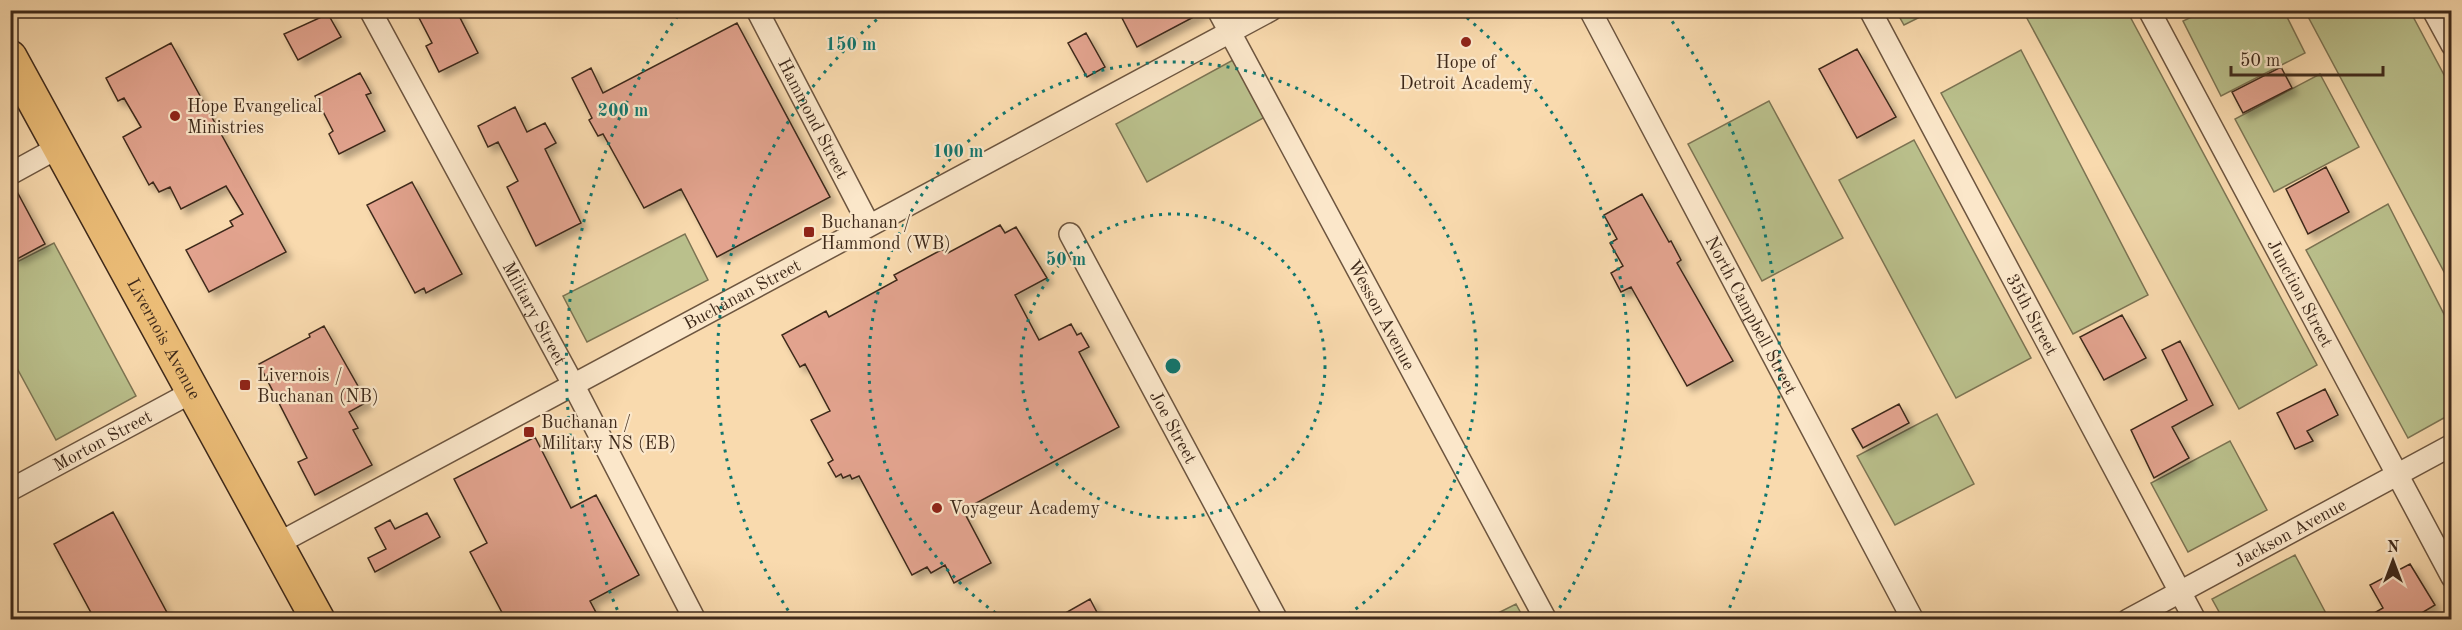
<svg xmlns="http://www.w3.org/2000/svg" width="2462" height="630" viewBox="0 0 2462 630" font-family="'Old Standard TT',serif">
	<defs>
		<filter id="shadow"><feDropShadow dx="5.5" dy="5.5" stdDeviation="3" flood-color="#0004"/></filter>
	</defs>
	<rect width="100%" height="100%" fill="#f9daae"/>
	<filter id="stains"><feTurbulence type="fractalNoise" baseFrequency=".00333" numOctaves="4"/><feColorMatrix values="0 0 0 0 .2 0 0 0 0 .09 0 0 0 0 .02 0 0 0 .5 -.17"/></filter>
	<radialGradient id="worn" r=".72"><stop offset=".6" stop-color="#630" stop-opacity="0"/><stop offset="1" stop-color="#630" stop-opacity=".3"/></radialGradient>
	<path fill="#bac08c" stroke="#7c7453" stroke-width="1.5" d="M1896,11H1932L1904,25Z
		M2023,11H2127L2317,365L2239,409Z
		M2204,11H2284L2305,53L2221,96L2183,21Z
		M2305,11H2410L2451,88V285Z
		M2021,50L2148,295L2073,334L1941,93Z
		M1233,60L1265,117L1147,182L1116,124Z
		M2320,74L2359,147L2274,192L2235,119Z
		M1769,101L1843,238L1762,281L1688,144Z
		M1914,140L2031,358L1956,398L1839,180Z
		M2388,204L2451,328V414L2408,438L2306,250Z
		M685,234L708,280L587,342L563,296Z
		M54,243L136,396L56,440L11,357V265Z
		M1937,414L1974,484L1895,525L1857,456Z
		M2230,441L2267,510L2188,552L2151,483Z
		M2295,555L2329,619H2223L2212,599Z
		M1516,604L1524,619H1486Z"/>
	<path fill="#e2a38e" stroke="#3e291a" stroke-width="1.5" filter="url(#shadow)" d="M415,10H456L478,53L439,72L426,46L432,43Z
		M1135,10H1205V11L1137,47L1122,18Z
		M328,14L341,37L298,60L284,34Z
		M737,23L830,197L717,257L681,189L644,208L603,134L598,136L589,120L592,118L572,78L591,68L603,93Z
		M1086,33L1105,67L1087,77L1068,43Z
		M171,43L286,252L209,292L186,250L233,226L230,221L243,214L226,186L181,209L170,187L159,192L153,182L149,185L123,137L141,127L124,98L118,101L106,78Z
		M1857,49L1896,117L1857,138L1819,69Z
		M2281,67L2292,88L2243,113L2232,92Z
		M360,73L371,93L366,95L385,131L339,154L329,134L333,131L315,96Z
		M515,107L527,132L545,123L556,143L545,149L581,223L536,246L507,187L518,181L498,142L488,147L478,126Z
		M2326,167L2349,212L2308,234L2286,189Z
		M412,182L462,274L426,293L424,288L415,293L367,205Z
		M14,186L45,244L17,259L15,256L10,259V187Z
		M1642,194L1669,242L1671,241L1681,260L1677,263L1733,361L1687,386L1631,287L1621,292L1611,273L1623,266L1610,243L1617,239L1604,215Z
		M1000,225L1005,233L1016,227L1047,278L1015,295L1039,340L1071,324L1077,335L1081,333L1089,347L1079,352L1119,427L963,510L991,563L954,583L945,565L931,573L927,567L912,575L859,476L852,479L850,475L843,478L841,474L836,477L828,463L833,460L811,420L830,411L805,364L800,367L782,335L826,311L829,317L897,280L894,275L943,249L946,254Z
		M2122,315L2146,358L2104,380L2080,337Z
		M324,326L367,402L349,412L358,428L353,430L372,465L315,495L298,462L307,458L259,364L310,337L309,334Z
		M2180,341L2213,405L2172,427L2189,458L2154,478L2131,430L2187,400L2162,350Z
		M2325,389L2338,415L2307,431L2313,441L2295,449L2277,413Z
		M1899,404L1909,423L1863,448L1852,429Z
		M535,437L571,508L596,495L639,575L590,601L600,620H506L470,552L487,543L454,479Z
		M113,512L171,620H95L54,544Z
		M427,513L440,537L375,572L368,558L386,549L375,528L390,520L395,529Z
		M2410,564L2435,605L2410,620H2362L2383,608L2370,585Z
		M1090,599L1101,620H1053Z"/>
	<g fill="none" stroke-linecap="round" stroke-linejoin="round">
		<defs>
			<g id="street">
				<path id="s1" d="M370,10L574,386L695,620"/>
				<path id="s2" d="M757,10L869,225"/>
				<path id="s3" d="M1218,10L1546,620"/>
				<path id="s4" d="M1590,10L1913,620"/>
				<path id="s5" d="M1870,10L2195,620"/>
				<path id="s6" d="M2149,10L2452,577"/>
				<path d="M2433,10L2452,45"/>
				<path d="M10,174L61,146"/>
				<path id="s7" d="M1070,234L1277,620"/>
				<path id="s8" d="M10,490L194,391"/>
				<path id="s9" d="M277,544L1271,10"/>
				<path id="s10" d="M2128,620L2452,445"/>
			</g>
			<g id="primary">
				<path id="s11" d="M10,57L318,620"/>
			</g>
		</defs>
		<use href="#street" stroke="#6d553f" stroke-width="24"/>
		<use href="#primary" stroke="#3e291a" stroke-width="36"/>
		<use href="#street" stroke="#fbe7ca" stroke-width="21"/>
		<use href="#primary" stroke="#ecbd77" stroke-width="33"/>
	</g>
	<g fill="none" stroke="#0f766e" stroke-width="3" stroke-dasharray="3 6">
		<circle cx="1173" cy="366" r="152"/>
		<path d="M1003 618A304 304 0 1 1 1343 618"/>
		<path d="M793 618A456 456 0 0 1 886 12M1460 12A456 456 0 0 1 1553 618"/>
		<path d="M621 618A607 607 0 0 1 679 14M1667 14A607 607 0 0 1 1725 618"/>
	</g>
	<g fill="#8f2418" stroke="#fbe7ca" stroke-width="2">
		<circle cx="1466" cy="42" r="6"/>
		<circle cx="175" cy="116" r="6"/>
		<rect x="803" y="226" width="12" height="12" rx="3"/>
		<rect x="239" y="379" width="12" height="12" rx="3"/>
		<rect x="523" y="426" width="12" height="12" rx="3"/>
		<circle cx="937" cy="508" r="6"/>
	</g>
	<g text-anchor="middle" stroke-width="4.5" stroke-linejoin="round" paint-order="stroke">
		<g font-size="18" fill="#3e291a" stroke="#fbe7ca" text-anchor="start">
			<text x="1466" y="68" text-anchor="middle">Hope of<tspan x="1466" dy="21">Detroit Academy</tspan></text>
			<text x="187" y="112">Hope Evangelical<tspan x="187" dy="21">Ministries</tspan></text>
			<text x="821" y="228">Buchanan /<tspan x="821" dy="21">Hammond (WB)</tspan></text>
			<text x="257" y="381">Livernois /<tspan x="257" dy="21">Buchanan (NB)</tspan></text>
			<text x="541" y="428">Buchanan /<tspan x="541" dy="21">Military NS (EB)</tspan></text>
			<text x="949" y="514">Voyageur Academy</text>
		</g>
		<g font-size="18" fill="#3e291a" stroke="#fbe7ca">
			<text dy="6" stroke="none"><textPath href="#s2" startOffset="122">Hammond Street</textPath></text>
			<text dy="6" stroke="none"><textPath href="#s9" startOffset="528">Buchanan Street</textPath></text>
			<text dy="6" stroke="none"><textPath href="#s6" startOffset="321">Junction Street</textPath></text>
			<text dy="6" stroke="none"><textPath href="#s1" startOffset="345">Military Street</textPath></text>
			<text dy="6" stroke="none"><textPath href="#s3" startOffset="346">Wesson Avenue</textPath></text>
			<text dy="6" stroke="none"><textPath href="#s4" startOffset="345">North Campbell Street</textPath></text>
			<text dy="6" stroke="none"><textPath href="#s5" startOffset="345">35th Street</textPath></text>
			<text dy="6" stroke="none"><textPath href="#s11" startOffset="321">Livernois Avenue</textPath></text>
			<text dy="6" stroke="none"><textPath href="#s7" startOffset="219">Joe Street</textPath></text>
			<text dy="6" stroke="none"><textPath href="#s8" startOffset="105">Morton Street</textPath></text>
			<text dy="6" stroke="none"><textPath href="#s10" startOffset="184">Jackson Avenue</textPath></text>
		</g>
	</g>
	<circle cx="1173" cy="366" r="9" fill="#0f766e" stroke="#fbe7ca" stroke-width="3"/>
	<g font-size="18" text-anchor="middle" font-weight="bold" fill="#0f766e" stroke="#fbe7ca" stroke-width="4.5" stroke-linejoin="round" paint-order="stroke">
		<text x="851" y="50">150 m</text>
		<text x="623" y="116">200 m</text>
		<text x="958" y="157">100 m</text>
		<text x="1066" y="265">50 m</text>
	</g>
	<rect width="2462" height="630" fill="none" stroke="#f9daae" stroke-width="36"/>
	<rect x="12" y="12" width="2438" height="606" fill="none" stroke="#3e291a" stroke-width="3"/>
	<rect x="18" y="18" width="2426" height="594" fill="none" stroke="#3e291a" stroke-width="1.5"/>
	<g transform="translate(2393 561)" stroke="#fbe7ca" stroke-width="4.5" paint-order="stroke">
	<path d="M0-4.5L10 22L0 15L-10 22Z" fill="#3e291a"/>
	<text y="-9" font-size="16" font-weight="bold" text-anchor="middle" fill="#3e291a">N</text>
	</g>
	<path d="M2231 66v9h152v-9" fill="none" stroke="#3e291a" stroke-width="3"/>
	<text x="2240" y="66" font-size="18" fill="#3e291a" stroke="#fbe7ca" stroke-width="4.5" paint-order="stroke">50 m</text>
	<rect width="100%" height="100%" filter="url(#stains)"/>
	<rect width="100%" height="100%" fill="url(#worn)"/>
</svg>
